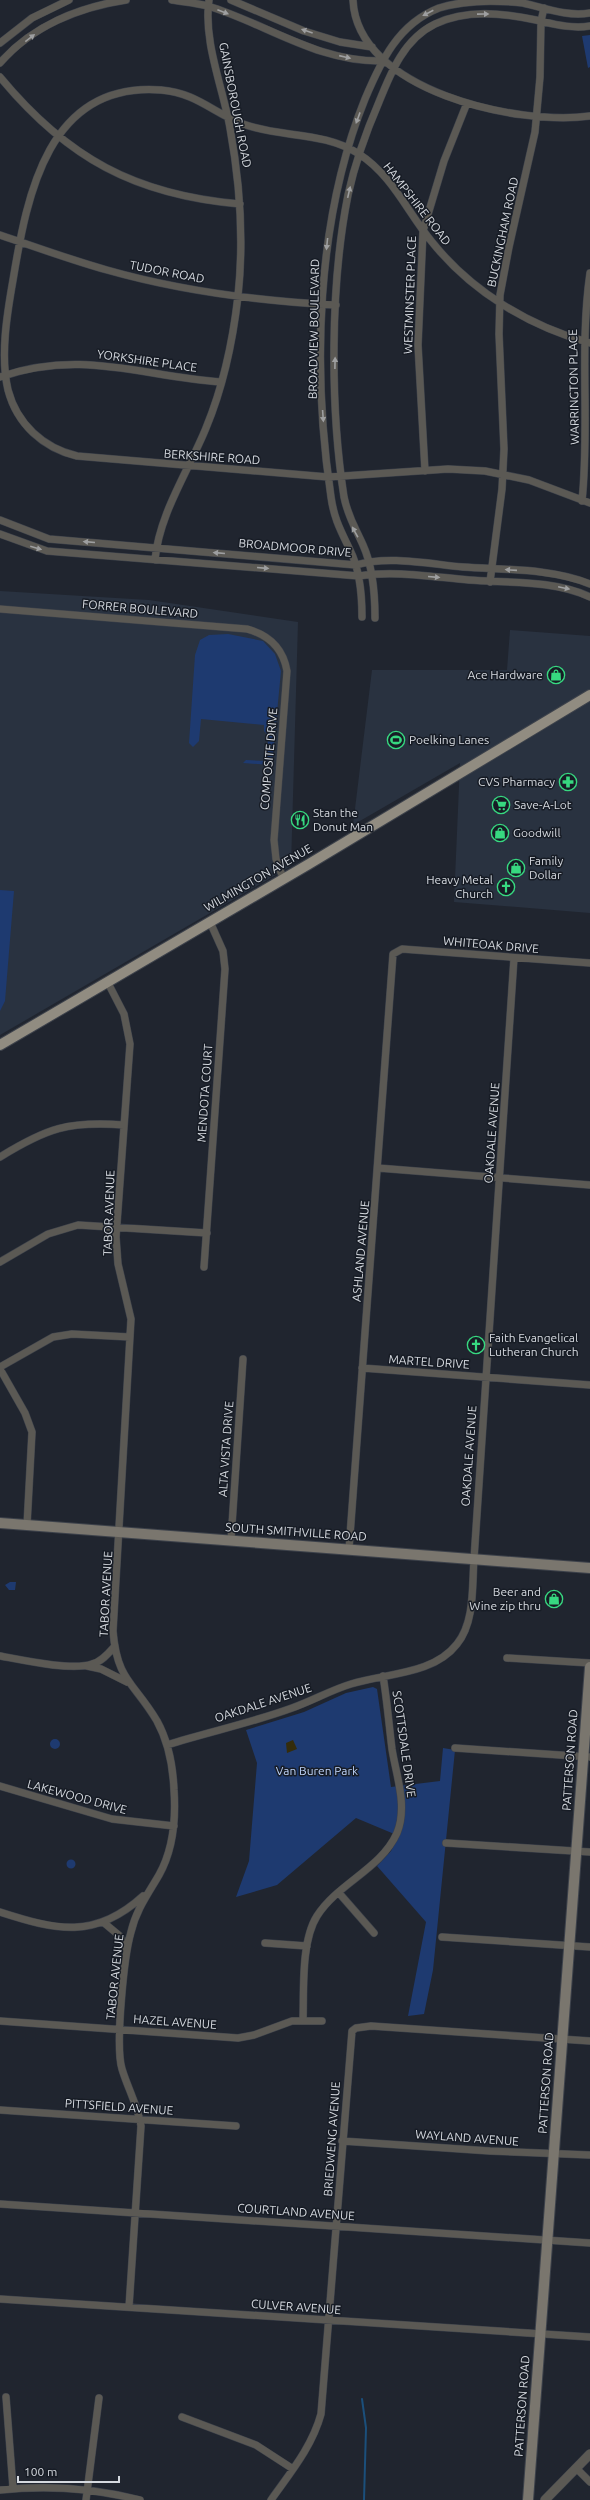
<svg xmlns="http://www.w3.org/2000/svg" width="590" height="2500" viewBox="0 0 590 2500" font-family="Ubuntu,sans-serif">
	<rect width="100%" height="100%" fill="#20252f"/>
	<path fill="#293240" d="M0,591L149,600L298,622L291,866L0,1035Z
		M510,630L590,636V913L454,902L460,763L353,825L372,670H507Z"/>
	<path fill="#1e3a70" d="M590,35V67L588,68L582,36Z
		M228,634L263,641L275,654L281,671L272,765L243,763L246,760L267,761L268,735L264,731V725L201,719L199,741L193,747L189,743L195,655L200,640L209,635Z
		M0,890L14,891L5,1001L0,1011Z
		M10,1582H16L15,1590H9L5,1585Z
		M373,1687L377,1689L391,1787L440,1781L443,1748L455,1750L433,1970L424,2014L408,2016L426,1922L377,1866L391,1851L399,1836L356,1818L277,1885L236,1897L249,1861L257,1763L246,1730L304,1712L346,1693Z
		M50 1744a5 5 0 1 1 10 0a5 5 0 1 1-10 0Z
		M66.5 1864a4.5 4.5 0 1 1 9 0a4.5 4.5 0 1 1-9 0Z"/>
	<path fill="#342c0b" d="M293,1740L297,1749L287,1753L286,1743Z"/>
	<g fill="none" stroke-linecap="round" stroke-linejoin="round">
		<path stroke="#1b4f7b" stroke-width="2" d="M362,2399L366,2428L364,2500"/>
		<defs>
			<path id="minor" d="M172,0C184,2 196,3 208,6C267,24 317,62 382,61
				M231,0L304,31L340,42L372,47
				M353,0C357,91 518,126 590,116
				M0,43L32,18L69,0
				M0,63C32,26 79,7 126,0
				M0,77C67,158 135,195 240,204
				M0,235C36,247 71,260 107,270C181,291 259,301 336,305
				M590,343C529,326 472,292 432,242C408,213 392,175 359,154C323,131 281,138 243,124C213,113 197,93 161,90C48,81 27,195 13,280C7,314 0,356 8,390C17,424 43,448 77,456L328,477L448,469L485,471L529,480L590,503
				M0,377C81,349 141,376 221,382
				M425,471L418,345L423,231L444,161L467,103
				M582,501C590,425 579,349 590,273
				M0,520L49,539L356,565C388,555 429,564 463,567C504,570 551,568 590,584
				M0,534L47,551L359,576C394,570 433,577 469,580C508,583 554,580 590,597
				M155,560C159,514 189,470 206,428C223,387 233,340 238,296C244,240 240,183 230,128C223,88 203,41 209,0
				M490,582L502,489L504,449L499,334L500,295L509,247L535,132L540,77L541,21L544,8
				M0,609L247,629C269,635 283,648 287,671L274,840L276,859L283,878
				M362,617C362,595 360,570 350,550C341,531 334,519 331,497C312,369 316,220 365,99C381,61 398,24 439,8C465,0 495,0 523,3C545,8 567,17 590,13
				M375,618C375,593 373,567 363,545C355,527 348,517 344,497C330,407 330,285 348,195C355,163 366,132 379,102C391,72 404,39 435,24C466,9 503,13 536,20C554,24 571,29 590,26
				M107,981L124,1014L130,1044L116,1237L118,1264L131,1319L113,1631C117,1681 134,1682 157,1721C168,1741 173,1767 174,1790C176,1819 173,1850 159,1875C148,1894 136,1910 131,1932C124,1956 115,2046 122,2069C128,2089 138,2106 141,2126L129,2307
				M0,1157C47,1128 68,1121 124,1125
				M378,1168L590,1185
				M0,1262L48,1234L78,1225L207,1233
				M204,1267L225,969L223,951L210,922
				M0,1367L53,1337L72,1334L130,1337
				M362,1368L590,1385
				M0,1369L25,1413L32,1432L27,1525
				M231,1540L243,1359
				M349,1549L393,954L402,949L590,963
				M0,1656C22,1660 72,1671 92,1664C101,1662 108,1654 114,1647
				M507,1658L590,1663
				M87,1666L101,1669L127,1682
				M167,1745C208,1732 251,1723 292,1708C312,1701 331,1690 351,1684C386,1673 433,1675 457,1644C475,1622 472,1586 474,1559L514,958
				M455,1748L590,1757
				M0,1786L112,1819L174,1826
				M446,1843L590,1852
				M339,1893L374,1933
				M0,1912C56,1930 95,1940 143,1896
				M103,1922L121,1937L126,1950
				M442,1937L590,1947
				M265,1943L307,1946
				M303,2020C304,1990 301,1941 317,1916C338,1883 381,1869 397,1833C408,1806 396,1775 392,1749C389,1725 387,1700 383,1676
				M0,2021L238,2038L254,2035L292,2021H322
				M0,2110L236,2126
				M342,2141L490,2151L590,2155
				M0,2204L590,2243
				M0,2299L590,2337
				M6,2397L13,2488
				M182,2417L256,2445L293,2469
				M576,2468L590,2482
				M0,2490C47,2485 94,2488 140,2500
				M86,2500L99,2398
				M271,2500C290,2473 312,2447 321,2414L352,2031L356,2028L371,2026L590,2041"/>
			<path id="tertiary" d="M545,2500L590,2454"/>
			<path id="secondary" d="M0,1523L590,1568
				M528,2500L590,1667"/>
			<path id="primary" d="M0,1045L309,864L590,695"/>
		</defs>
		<use href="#minor" stroke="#3d424b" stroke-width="8"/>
		<use href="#tertiary" stroke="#3d424b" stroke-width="10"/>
		<use href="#secondary" stroke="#3d424b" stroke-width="12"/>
		<use href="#primary" stroke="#3d424b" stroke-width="12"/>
		<use href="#minor" stroke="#5b5954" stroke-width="7"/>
		<use href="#tertiary" stroke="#5b5954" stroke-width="9"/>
		<use href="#secondary" stroke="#7a766e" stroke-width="10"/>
		<use href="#primary" stroke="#918c81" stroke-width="10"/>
	</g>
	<defs><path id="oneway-solid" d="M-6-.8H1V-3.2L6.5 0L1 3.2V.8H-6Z"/></defs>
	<g fill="#9e9fa0">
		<use href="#oneway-solid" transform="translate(223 12) rotate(21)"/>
		<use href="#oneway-solid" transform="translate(428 13) rotate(153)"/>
		<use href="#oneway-solid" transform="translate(483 14) rotate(-1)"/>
		<use href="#oneway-solid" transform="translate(307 31) rotate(-161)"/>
		<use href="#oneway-solid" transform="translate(30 38) rotate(-38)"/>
		<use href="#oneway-solid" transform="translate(345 57) rotate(13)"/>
		<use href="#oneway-solid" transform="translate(358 118) rotate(110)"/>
		<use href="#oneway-solid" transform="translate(349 192) rotate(-77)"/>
		<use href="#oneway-solid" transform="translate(327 244) rotate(96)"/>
		<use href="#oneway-solid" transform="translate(335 363) rotate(-89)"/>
		<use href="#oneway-solid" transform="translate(323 416) rotate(86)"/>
		<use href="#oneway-solid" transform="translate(355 532) rotate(-119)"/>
		<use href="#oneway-solid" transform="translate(89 542) rotate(-175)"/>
		<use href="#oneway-solid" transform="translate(36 548) rotate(16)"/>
		<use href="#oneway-solid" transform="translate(219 553) rotate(-175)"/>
		<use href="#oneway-solid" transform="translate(263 568) rotate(5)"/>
		<use href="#oneway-solid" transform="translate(511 570) rotate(-176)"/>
		<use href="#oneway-solid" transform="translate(434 577) rotate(5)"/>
		<use href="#oneway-solid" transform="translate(564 588) rotate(12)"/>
	</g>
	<defs>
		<symbol id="shop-ring" viewBox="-11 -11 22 22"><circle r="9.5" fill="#171c25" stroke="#37d880" stroke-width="1.5"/><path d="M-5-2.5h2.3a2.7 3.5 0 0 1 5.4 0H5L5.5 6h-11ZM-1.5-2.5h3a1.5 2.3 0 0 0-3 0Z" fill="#37d880"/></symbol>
		<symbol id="stadium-ring" viewBox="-11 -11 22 22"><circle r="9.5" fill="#171c25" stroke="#37d880" stroke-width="1.5"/><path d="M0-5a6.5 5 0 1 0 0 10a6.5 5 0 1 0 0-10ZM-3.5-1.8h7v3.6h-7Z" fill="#37d880"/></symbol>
		<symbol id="pharmacy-ring" viewBox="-11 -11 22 22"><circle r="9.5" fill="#171c25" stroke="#37d880" stroke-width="1.5"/><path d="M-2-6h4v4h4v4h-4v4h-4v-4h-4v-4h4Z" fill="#37d880"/></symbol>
		<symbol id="supermarket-ring" viewBox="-11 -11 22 22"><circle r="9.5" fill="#171c25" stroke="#37d880" stroke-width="1.5"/><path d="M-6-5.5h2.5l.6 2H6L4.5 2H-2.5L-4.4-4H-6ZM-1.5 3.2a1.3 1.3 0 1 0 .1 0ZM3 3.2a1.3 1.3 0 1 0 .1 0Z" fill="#37d880"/></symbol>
		<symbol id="restaurant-ring" viewBox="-11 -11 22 22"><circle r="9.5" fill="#171c25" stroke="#37d880" stroke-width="1.5"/><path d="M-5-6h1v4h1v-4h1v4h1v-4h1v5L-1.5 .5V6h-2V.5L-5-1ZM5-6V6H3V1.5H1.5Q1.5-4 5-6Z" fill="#37d880"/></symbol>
		<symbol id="church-ring" viewBox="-11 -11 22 22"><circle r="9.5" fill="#171c25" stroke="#37d880" stroke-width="1.5"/><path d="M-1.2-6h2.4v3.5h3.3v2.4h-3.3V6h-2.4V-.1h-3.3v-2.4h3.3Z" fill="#37d880"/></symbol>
	</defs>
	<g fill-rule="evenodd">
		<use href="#shop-ring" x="546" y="665" width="20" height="20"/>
		<use href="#stadium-ring" x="386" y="730" width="20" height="20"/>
		<use href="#pharmacy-ring" x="558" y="772" width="20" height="20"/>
		<use href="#supermarket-ring" x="491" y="795" width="20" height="20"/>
		<use href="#restaurant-ring" x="290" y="810" width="20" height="20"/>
		<use href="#shop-ring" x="490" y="823" width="20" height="20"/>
		<use href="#shop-ring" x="506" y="858" width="20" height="20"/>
		<use href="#church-ring" x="496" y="877" width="20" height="20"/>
		<use href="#church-ring" x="466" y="1335" width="20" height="20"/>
		<use href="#shop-ring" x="544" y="1589" width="20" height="20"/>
	</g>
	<g text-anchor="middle" stroke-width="3" stroke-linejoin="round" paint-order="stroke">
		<g font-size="12" fill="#d5d9df" stroke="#171c25">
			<text transform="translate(235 105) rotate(79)" y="4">GAINSBOROUGH ROAD</text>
			<text transform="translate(417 204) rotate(52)" y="4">HAMPSHIRE ROAD</text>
			<text transform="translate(503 232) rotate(-78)" y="4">BUCKINGHAM ROAD</text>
			<text transform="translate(167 272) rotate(11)" y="4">TUDOR ROAD</text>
			<text transform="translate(410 295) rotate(-88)" y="4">WESTMINSTER PLACE</text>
			<text transform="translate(314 329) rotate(-89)" y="4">BROADVIEW BOULEVARD</text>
			<text transform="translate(147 361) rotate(8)" y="4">YORKSHIRE PLACE</text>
			<text transform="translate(574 387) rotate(-91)" y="4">WARRINGTON PLACE</text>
			<text transform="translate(212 457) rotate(4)" y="4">BERKSHIRE ROAD</text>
			<text transform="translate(295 548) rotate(5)" y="4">BROADMOOR DRIVE</text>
			<text transform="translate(140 609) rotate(5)" y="4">FORRER BOULEVARD</text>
			<text transform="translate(269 759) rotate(-85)" y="4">COMPOSITE DRIVE</text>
			<text transform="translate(258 878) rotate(-30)" y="4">WILMINGTON AVENUE</text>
			<text transform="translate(491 945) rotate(5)" y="4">WHITEOAK DRIVE</text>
			<text transform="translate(205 1093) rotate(-86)" y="4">MENDOTA COURT</text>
			<text transform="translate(492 1133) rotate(-86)" y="4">OAKDALE AVENUE</text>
			<text transform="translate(109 1213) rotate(-88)" y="4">TABOR AVENUE</text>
			<text transform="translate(361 1251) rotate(-85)" y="4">ASHLAND AVENUE</text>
			<text transform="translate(429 1362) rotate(4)" y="4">MARTEL DRIVE</text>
			<text transform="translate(226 1449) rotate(-86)" y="4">ALTA VISTA DRIVE</text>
			<text transform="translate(469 1456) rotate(-86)" y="4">OAKDALE AVENUE</text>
			<text transform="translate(296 1532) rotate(4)" y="4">SOUTH SMITHVILLE ROAD</text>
			<text transform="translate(106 1594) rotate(-87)" y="4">TABOR AVENUE</text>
			<text transform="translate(263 1703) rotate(-18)" y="4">OAKDALE AVENUE</text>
			<text transform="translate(404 1744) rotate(82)" y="4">SCOTTSDALE DRIVE</text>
			<text transform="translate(570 1760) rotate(-86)" y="4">PATTERSON ROAD</text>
			<text transform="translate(77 1797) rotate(15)" y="4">LAKEWOOD DRIVE</text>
			<text transform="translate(115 1977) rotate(-84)" y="4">TABOR AVENUE</text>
			<text transform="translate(175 2022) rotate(4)" y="4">HAZEL AVENUE</text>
			<text transform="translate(546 2083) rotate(-86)" y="4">PATTERSON ROAD</text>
			<text transform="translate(119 2107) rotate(4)" y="4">PITTSFIELD AVENUE</text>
			<text transform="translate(467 2138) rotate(4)" y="4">WAYLAND AVENUE</text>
			<text transform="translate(332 2139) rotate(-86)" y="4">BRIEDWENG AVENUE</text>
			<text transform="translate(296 2212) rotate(4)" y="4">COURTLAND AVENUE</text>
			<text transform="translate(296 2307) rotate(4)" y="4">CULVER AVENUE</text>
			<text transform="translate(522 2406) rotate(-86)" y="4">PATTERSON ROAD</text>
		</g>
		<g font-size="12" fill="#d5d9df" stroke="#171c25" text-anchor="start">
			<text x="543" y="679" text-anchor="end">Ace Hardware</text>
			<text x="409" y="744">Poelking Lanes</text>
			<text x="555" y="786" text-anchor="end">CVS Pharmacy</text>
			<text x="514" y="809">Save-A-Lot</text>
			<text x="313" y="817">Stan the<tspan x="313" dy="14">Donut Man</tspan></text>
			<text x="513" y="837">Goodwill</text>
			<text x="529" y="865">Family<tspan x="529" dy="14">Dollar</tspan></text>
			<text x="493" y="884" text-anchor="end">Heavy Metal<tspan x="493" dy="14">Church</tspan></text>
			<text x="489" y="1342">Faith Evangelical<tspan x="489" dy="14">Lutheran Church</tspan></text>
			<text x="541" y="1596" text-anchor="end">Beer and<tspan x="541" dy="14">Wine zip thru</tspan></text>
		</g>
		<g font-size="12" fill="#bed3f9" stroke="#171c25">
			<text x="317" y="1775">Van Buren Park</text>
		</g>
	</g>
	<path d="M18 2476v6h101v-6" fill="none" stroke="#d5d9df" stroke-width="2"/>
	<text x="24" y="2476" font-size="12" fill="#d5d9df" stroke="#171c25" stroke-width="3" paint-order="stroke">100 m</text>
</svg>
